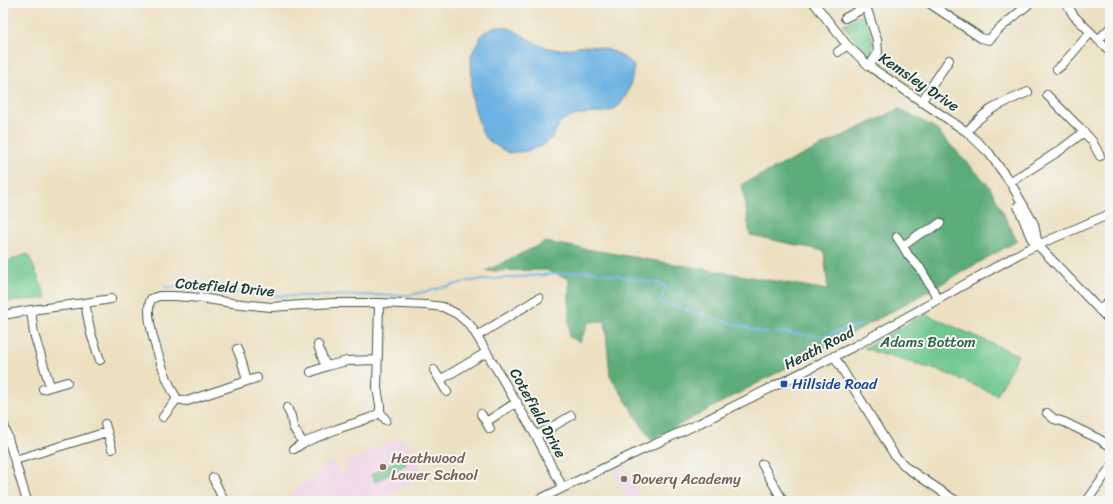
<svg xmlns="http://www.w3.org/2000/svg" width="1113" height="504" viewBox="0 0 1113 504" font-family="Sriracha,sans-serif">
	<rect width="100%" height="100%" fill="#f6f6f2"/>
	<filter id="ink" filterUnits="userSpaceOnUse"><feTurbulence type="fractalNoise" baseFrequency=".025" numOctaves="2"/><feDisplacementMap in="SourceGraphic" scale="8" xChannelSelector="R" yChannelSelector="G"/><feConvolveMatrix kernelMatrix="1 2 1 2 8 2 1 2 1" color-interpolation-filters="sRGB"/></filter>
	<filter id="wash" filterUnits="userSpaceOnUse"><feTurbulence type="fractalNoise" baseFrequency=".012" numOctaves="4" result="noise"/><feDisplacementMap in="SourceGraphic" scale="16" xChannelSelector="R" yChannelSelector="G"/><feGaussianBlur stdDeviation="0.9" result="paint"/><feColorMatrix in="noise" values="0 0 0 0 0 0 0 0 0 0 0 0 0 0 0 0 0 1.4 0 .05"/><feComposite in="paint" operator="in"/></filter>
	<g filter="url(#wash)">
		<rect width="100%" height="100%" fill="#ede0c1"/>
		<path fill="#efd0e6" d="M402,437L424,474L379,501H294L290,494L332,461L342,475L348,470L344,463Z
			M624,466L643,501H628L613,471Z"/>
		<path fill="#6fc88f" stroke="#478262" d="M863,14L873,40V48L870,55L860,46L843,25Z
			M28,254L47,298L3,302V263Z
			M925,314L1018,355L997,395L943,372L884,355L864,348Z
			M402,457L406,464L376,482L371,475Z"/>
		<path fill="#5bac7a" stroke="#3d7457" d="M899,109L934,127L990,187L1017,241L893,311L651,440L610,376L605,321L589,322L580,342L569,337V279L546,270L486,271L545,242L828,290L824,251L750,235L742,184Z"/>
		<path fill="#6cb2e3" stroke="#46788c" d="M496,27C513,26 516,32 530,40C537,44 545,47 553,49C563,51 573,47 584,46C601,45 622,53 634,66C632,82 627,105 610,111C600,114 589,113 579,115C573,115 567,119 561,121L552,138L542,146L527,151L509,153L493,144L484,136L477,117L472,98L471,56L476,45L483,33Z"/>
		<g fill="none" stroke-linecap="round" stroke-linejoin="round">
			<path stroke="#6cb2e3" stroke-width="2" d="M165,287L276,296L411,295L469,281L590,271L657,283L665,287L660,302L765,333H768
				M775,332L823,336L861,325"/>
		</g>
	</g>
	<g filter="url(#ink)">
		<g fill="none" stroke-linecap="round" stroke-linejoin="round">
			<defs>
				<path id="minor" d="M814,3L847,45L869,66L967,132L989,153L1010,182L1034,224L1038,245
					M865,3L877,40L878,53L869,66
					M929,3L981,38L989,40L998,30L1030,3
					M1066,3L1074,16L1110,51
					M845,18L866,7
					M1098,40L1110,28
					M838,52L847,45
					M1057,69L1062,65L1090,33
					M921,102L949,60
					M967,132C986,108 1001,104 1028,92
					M1084,132L1092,141L1100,156
					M1010,182L1059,151L1084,132L1047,95
					M1018,206L1031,238L1110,321
					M897,237L903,246
					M938,299L920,268L908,255L903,246L921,233L933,228L940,223
					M85,303L111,299
					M31,310L34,334L50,386
					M1099,310L1110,300
					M3,315L31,310L85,303L91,334L100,360
					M477,336L539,298
					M318,345L323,360L327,366L347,361L377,360
					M237,349C242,359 244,370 247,381L187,401L177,399C166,381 142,318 151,299L159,296H174L201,298L232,303L271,307L334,303H379L426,305L443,307L457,314L470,325L477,336L536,436L563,488
					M834,356L895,456L907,468L956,501
					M434,370L440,380
					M311,372L327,366
					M247,381L257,378
					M43,389L67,382
					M447,392L440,380L487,352
					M287,408L291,416L293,427L303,443L337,429L373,417L380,412V405L377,388L379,303
					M380,412L386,420
					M1047,413L1054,419L1064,422L1099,439L1110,446
					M481,414L486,422
					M163,417L177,399
					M3,422L27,501
					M105,424L112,449
					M490,429L486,422L517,402
					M536,436L571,416
					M294,449L303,443
					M15,460L107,432
					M762,464L783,501
					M213,478L223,499L218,501
					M536,501L612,464L700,423L855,346L1026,250L1110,214
					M1087,501L1110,468"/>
			</defs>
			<use href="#minor" stroke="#3e5549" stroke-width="10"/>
			<use href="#minor" stroke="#fff" stroke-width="8"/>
		</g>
	</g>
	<rect fill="#1a4fb4" stroke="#f6f6f2" stroke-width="1.5" x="780" y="380" width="8" height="8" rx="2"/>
	<g fill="#8d6e63" stroke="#f6f6f2" stroke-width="1.5">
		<circle cx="383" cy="467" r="4"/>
		<circle cx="624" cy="479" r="4"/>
	</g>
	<g text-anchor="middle" stroke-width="4" stroke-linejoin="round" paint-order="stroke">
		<g font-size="15" fill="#1f3d34" stroke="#f6f6f2">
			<text transform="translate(919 82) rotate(34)" y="5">Kemsley Drive</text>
			<text transform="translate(225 287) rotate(5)" y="5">Cotefield Drive</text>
			<text transform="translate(819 348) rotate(-27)" y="5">Heath Road</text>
			<text transform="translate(538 413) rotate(61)" y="5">Cotefield Drive</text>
		</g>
		<g font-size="15" fill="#33604b" stroke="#f6f6f2">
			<text x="928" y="347">Adams Bottom</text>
		</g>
		<g font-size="15" fill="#164399" stroke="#f6f6f2" text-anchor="start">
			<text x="792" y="389">Hillside Road</text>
		</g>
		<g font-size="15" fill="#785e54" stroke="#f6f6f2" text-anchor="start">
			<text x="391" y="463">Heathwood<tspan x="391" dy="17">Lower School</tspan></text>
			<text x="632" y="484">Dovery Academy</text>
		</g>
	</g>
	<rect width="1113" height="504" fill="none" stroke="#f6f6f2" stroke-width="16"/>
</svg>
